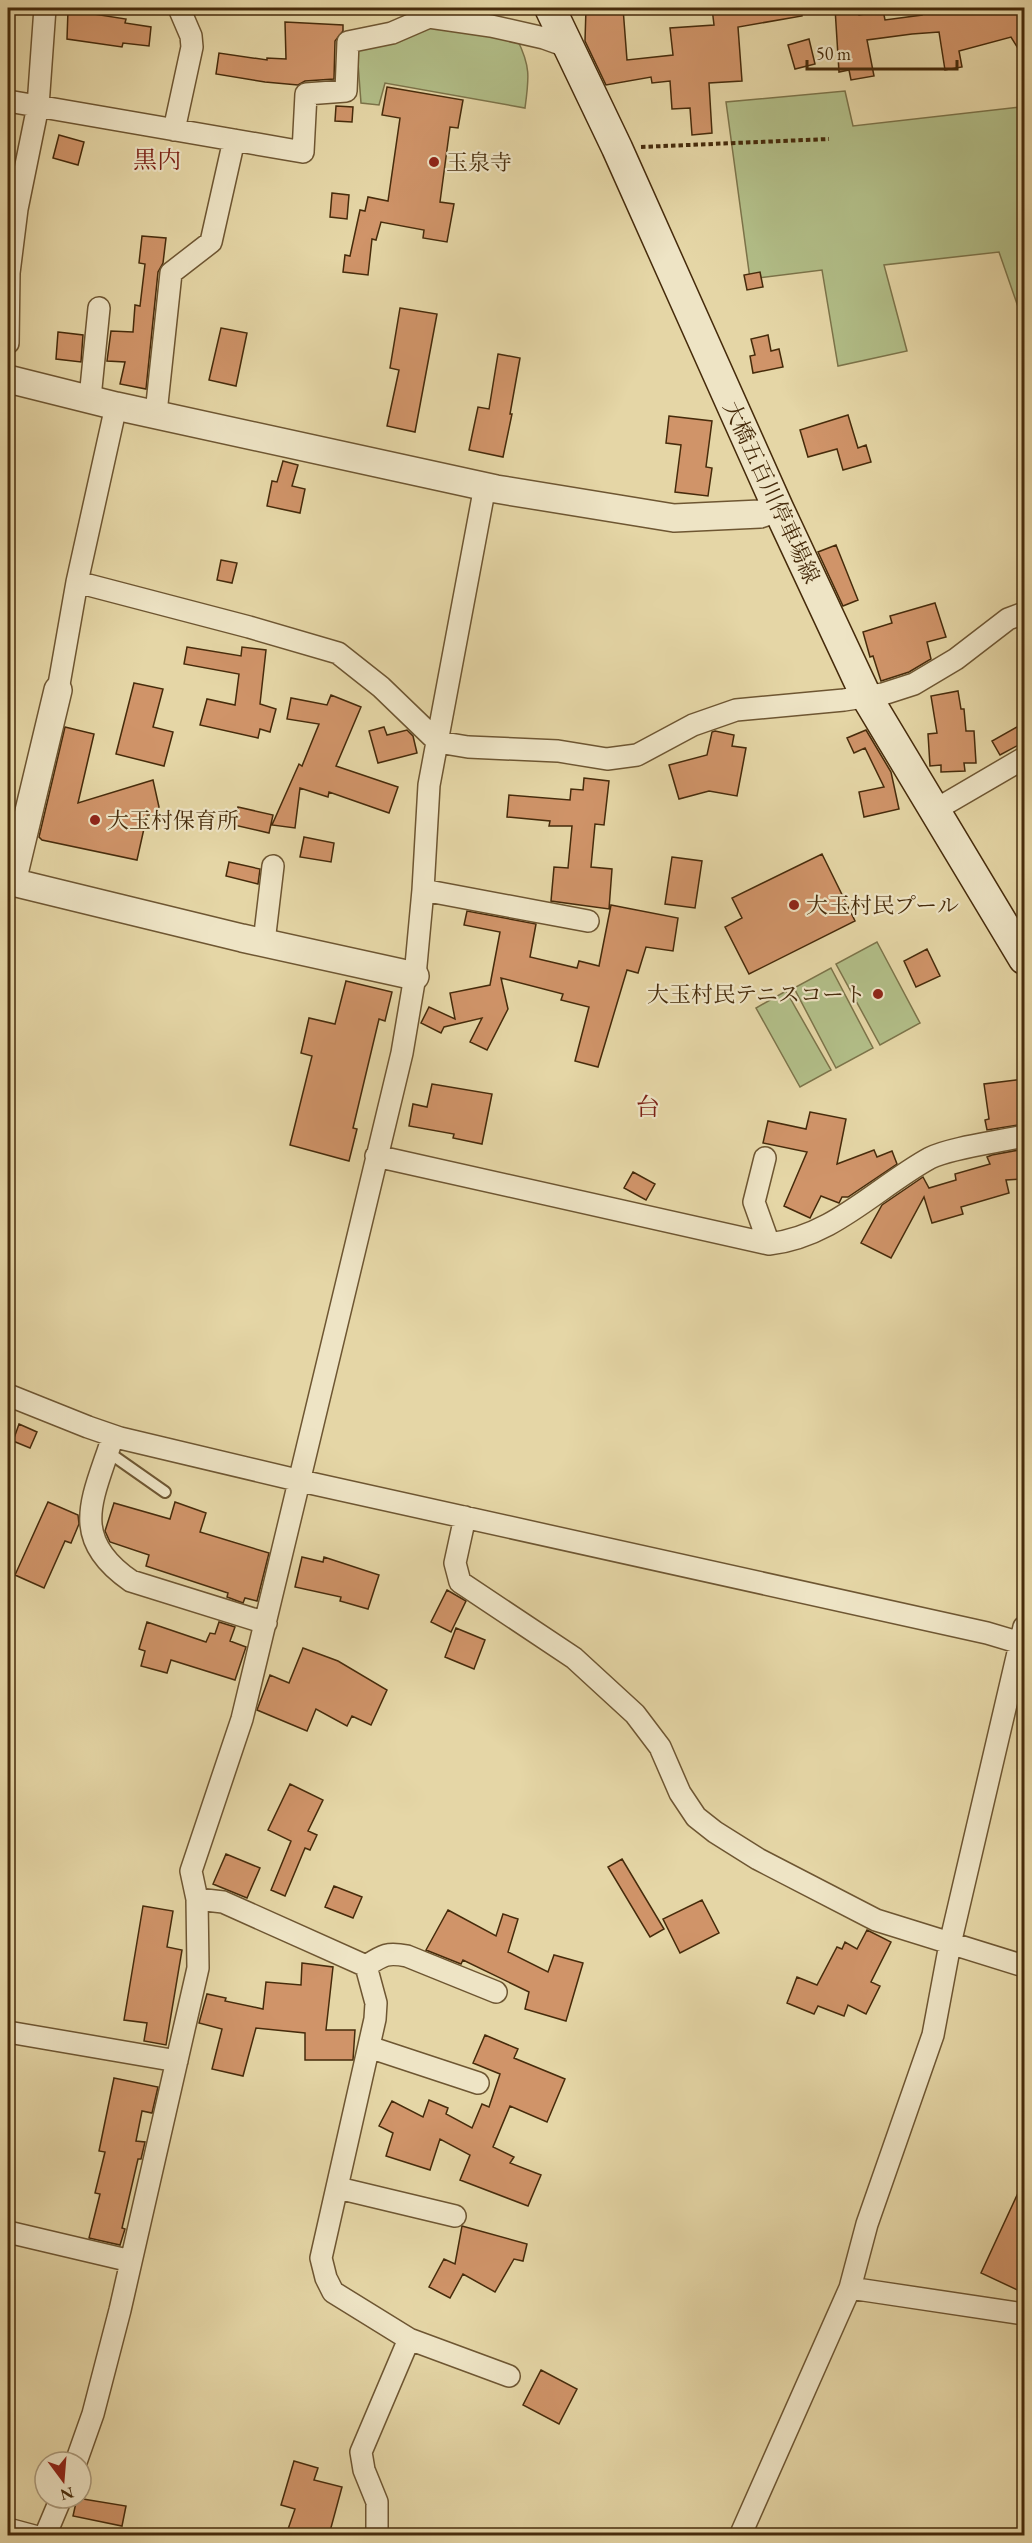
<svg xmlns="http://www.w3.org/2000/svg" width="1032" height="2543" viewBox="0 0 1032 2543" font-family="'EB Garamond','Noto Serif JP',serif">
	<rect width="100%" height="100%" fill="#e5d6a6"/>
	<filter id="stains"><feTurbulence type="fractalNoise" baseFrequency=".00333" numOctaves="4"/><feColorMatrix values="0 0 0 0 .2 0 0 0 0 .09 0 0 0 0 .02 0 0 0 .5 -.17"/></filter>
	<radialGradient id="worn" r=".72"><stop offset=".6" stop-color="#630" stop-opacity="0"/><stop offset="1" stop-color="#630" stop-opacity=".3"/></radialGradient>
	<path fill="#b2be88" stroke="#7c744a" stroke-width="1.5" d="M430,25L517,39C531,67 529,78 525,108L385,83L379,105L361,103L357,50Z
		M845,91L853,126L1020,107L1024,130V324L999,252L884,265L907,351L838,366L822,270L750,279L726,102Z
		M877,942L920,1023L880,1045L836,964Z
		M831,968L873,1048L836,1068L794,988Z
		M786,991L831,1070L800,1087L756,1008Z"/>
	<path fill="#d09469" stroke="#462b0b" stroke-width="1.5" d="M586,8H623L627,60L673,55L670,28L714,25L712,8H801L802,16L738,27L742,81L709,83L712,133L692,135L690,108L672,109L670,81L652,83L651,77L606,85L585,41Z
		M835,8H858L859,15L883,10L885,20L922,15L921,8H1024V58L1011,37L959,51L962,67L945,70L939,32L912,34L867,40L874,76L851,80L849,70L839,72Z
		M68,10L126,19L125,23L151,27L149,46L123,43L122,47L67,39Z
		M285,22L343,25V31L335,41L334,79L305,81L298,85L265,82L216,74L219,53L267,60V58L286,59Z
		M809,39L815,64L795,69L788,45Z
		M387,87L463,100L458,128L450,127L440,202L454,204L447,242L423,238L424,230L381,222L376,240L372,239L368,275L343,272L345,255L350,256L360,210L365,211L368,197L388,201L400,118L382,115Z
		M336,106L353,107L352,122L335,121Z
		M59,135L84,142L78,165L53,158Z
		M332,193L349,195L347,219L330,217Z
		M142,236L166,238L163,263L158,272L146,389L120,384L125,362L107,361L111,331L133,332L135,305L140,306L145,264L139,263Z
		M760,272L763,287L747,290L744,275Z
		M400,308L437,314L415,432L387,426L399,370L390,368Z
		M221,328L247,333L236,386L209,380Z
		M58,332L83,335L81,362L56,359Z
		M768,335L771,351L779,349L783,367L753,373L750,356L755,355L751,339Z
		M498,354L520,358L510,414H512L503,457L469,450L478,407L489,409Z
		M848,415L858,448L866,445L871,462L843,470L837,449L808,457L800,430Z
		M669,416L712,421L706,467L712,468L708,496L675,492L681,445L666,443Z
		M283,461L298,465L292,486L305,489L300,513L267,506L272,481L277,482Z
		M836,545L858,600L843,606L818,552Z
		M221,560L237,563L232,583L217,580Z
		M935,603L946,637L927,642L931,659L909,672L881,681L873,656L870,657L863,632L892,623L890,616Z
		M187,647L241,656L242,647L266,650L260,704L276,709L270,732L260,729L258,738L200,725L207,699L235,705L239,674L184,664Z
		M134,683L163,689L153,727L173,732L164,766L116,754Z
		M958,691L961,709H964L966,731H974L976,763H964L965,771L941,772V765L930,766L928,734L937,733L931,696Z
		M331,695L361,707L336,766L398,787L389,813L329,792L328,797L300,788L295,828L272,825L299,764L302,766L319,724L287,719L291,698L327,705Z
		M1024,723V742L1000,755L992,741Z
		M65,727L94,734L78,803L153,780L159,807L156,815H147L137,860L42,840L39,837Z
		M384,727L387,735L407,730L413,736L417,753L378,763L369,731Z
		M866,730L891,772L899,809L864,817L859,792L884,787L865,748L854,753L847,738Z
		M715,731L734,735L732,746L746,748L737,796L709,791L679,799L669,765L707,755L712,732Z
		M584,778L609,781L604,825L595,824L591,867L612,869L609,909L551,901L554,867L568,868L572,826H549L550,821L507,817L509,795L570,800L571,789L583,790Z
		M238,807L273,815L269,833L234,825Z
		M304,837L334,843L331,862L300,857Z
		M822,854L855,921L749,974L725,927L742,918L732,898Z
		M672,857L702,861L695,908L665,904Z
		M229,862L260,869L258,884L226,876Z
		M611,905L678,918L673,951L646,947L638,973L627,970L598,1067L575,1061L589,1007L561,1000L563,994L501,978L508,1009L487,1050L470,1042L482,1018L444,1027L441,1033L421,1023L429,1007L455,1019L450,993L490,985L500,932L464,925L467,911L536,924L530,957L577,968L579,961L599,966Z
		M927,949L940,976L916,987L904,961Z
		M346,981L392,992L385,1021L379,1019L353,1128L357,1129L349,1161L290,1145L312,1056L301,1053L309,1018L335,1024Z
		M1024,1079V1124L987,1130L985,1120L989,1119L984,1084Z
		M432,1084L492,1094L482,1144L453,1138L454,1134L409,1126L413,1104L427,1107Z
		M810,1112L846,1119L837,1164L874,1150L877,1157L892,1151L897,1164L848,1197H842L839,1203L821,1196L810,1218L784,1206L807,1152L763,1143L768,1121L806,1129Z
		M1024,1149V1179L1006,1180L1009,1193L961,1207L963,1214L932,1223L924,1197L891,1258L861,1243L882,1205L923,1177L929,1188L956,1180L955,1174L990,1164L987,1157L992,1155Z
		M633,1172L655,1184L646,1200L624,1188Z
		M19,1424L37,1432L30,1448L13,1441Z
		M48,1502L78,1515L79,1524L71,1543L65,1541L44,1588L15,1575Z
		M175,1502L206,1513L200,1532L269,1553L257,1601L245,1598L243,1603L227,1597L228,1593L146,1566L149,1555L110,1542L105,1531L114,1503L170,1519Z
		M302,1557L323,1562L324,1557L379,1575L368,1609L340,1601L341,1597L295,1587Z
		M447,1590L466,1601L451,1632L431,1622Z
		M147,1622L206,1642L210,1633L215,1634L219,1622L235,1627L230,1641L246,1647L235,1680L171,1660L167,1673L141,1666L145,1651L139,1649Z
		M456,1628L485,1640L474,1669L445,1657Z
		M303,1648L338,1661L387,1690L371,1725L352,1716L347,1726L316,1709L307,1731L257,1710L270,1675L289,1683Z
		M290,1784L323,1800L308,1831L317,1835L310,1850L305,1848L285,1896L271,1890L291,1841L268,1830Z
		M226,1854L260,1868L247,1898L213,1884Z
		M622,1859L664,1929L650,1937L608,1867Z
		M334,1886L362,1897L353,1918L325,1907Z
		M702,1900L719,1933L680,1953L663,1919Z
		M143,1906L173,1911L167,1947L182,1950L166,2045L144,2041L147,2023L124,2020Z
		M448,1910L496,1936L503,1914L518,1919L508,1952L548,1972L554,1955L583,1963L566,2021L525,2009L529,1992L463,1960L461,1964L426,1950Z
		M867,1930L891,1942L871,1982L880,1986L866,2014L848,2005L844,2016L818,2006L814,2014L787,2003L797,1977L817,1985L837,1947L842,1949L845,1942L857,1949Z
		M302,1963L333,1967L326,2030H355L353,2060H305V2033L256,2028L243,2076L212,2069L222,2029L199,2023L207,1994L226,1998L225,2001L263,2009L266,1982L301,1985Z
		M485,2035L518,2049L514,2058L565,2079L547,2122L510,2106L493,2147L514,2157L510,2163L541,2175L528,2206L460,2180L470,2155L440,2139L430,2170L386,2156L393,2133L379,2126L392,2101L423,2117L429,2100L448,2108L446,2114L472,2128L482,2104L489,2107L500,2074L473,2063Z
		M114,2078L158,2087L152,2113L142,2111L136,2141L145,2142L141,2159H138L122,2228L125,2229L120,2245L89,2238L100,2194L95,2193L105,2152L99,2151Z
		M1024,2180V2293L981,2273Z
		M462,2226L527,2244L523,2261L514,2259L495,2292L463,2274L450,2298L429,2287L444,2259L455,2264Z
		M541,2370L577,2389L559,2424L523,2405Z
		M294,2461L318,2468L314,2480L342,2487L329,2535H286L295,2509L281,2505Z
		M77,2498L126,2506L122,2526L73,2516Z"/>
	<g fill="none" stroke-linecap="round" stroke-linejoin="round">
		<defs>
			<path id="service" d="M108,1452L165,1492"/>
			<path id="minor" d="M8,101L303,152L306,94L346,91L348,42L392,33L429,17L491,26L544,38L569,47
				M174,130L192,47L191,36L179,8
				M8,343L9,273L17,209L38,106L45,8
				M90,398L99,308
				M156,413L171,273L211,242L234,140
				M77,582L249,627L338,653L381,687L438,742L468,747L558,751L607,759L637,755L693,725L736,710L844,700L883,694L914,684L956,659L1008,619L1024,613
				M58,690L77,582L116,406
				M935,810L1024,758
				M423,890L588,921
				M264,942L273,866
				M376,1156L769,1244C833,1237 877,1187 930,1158C953,1147 999,1142 1024,1136
				M765,1158L754,1202L769,1244
				M8,1395L88,1427L120,1438L301,1481L987,1633L1024,1644
				M113,1436C94,1497 67,1537 131,1581L266,1623
				M465,1517L455,1563L460,1582L574,1658L635,1714L660,1747L680,1793L696,1817L715,1832L758,1859L876,1920L1024,1966
				M197,1899L223,1902L366,1966L376,2003L375,2019L321,2258L326,2278L333,2292L409,2339L361,2452L364,2470L377,2502V2536
				M366,1966C383,1955 387,1952 407,1956L496,1992
				M8,2032L177,2061
				M369,2047L478,2083
				M338,2188L455,2216
				M8,2232L131,2261
				M850,2288L1024,2314
				M409,2339L509,2376
				M76,2462L93,2414L120,2310L198,1968L197,1899L191,1871L242,1719L402,1053L415,976L423,890L429,785L485,486
				M8,2529L34,2536
				M45,2536L61,2498
				M740,2536L850,2288L867,2224L933,2035L950,1944L1024,1627"/>
			<path id="tertiary" d="M8,379L116,406L496,489L674,518L760,514L778,508
				M8,881L242,938L415,976
				M12,882L58,690"/>
			<path id="secondary" d="M550,8L617,148L778,508L866,696L1024,959"/>
		</defs>
		<use href="#service" stroke="#6e5632" stroke-width="14"/>
		<use href="#minor" stroke="#6e5632" stroke-width="24"/>
		<use href="#tertiary" stroke="#6e5632" stroke-width="30"/>
		<use href="#secondary" stroke="#462b0b" stroke-width="33"/>
		<path stroke="#462b0b" stroke-width="4" stroke-dasharray="4.5 3" stroke-linecap="butt" d="M641,147L829,139"/>
		<use href="#service" stroke="#eee4c5" stroke-width="10"/>
		<use href="#minor" stroke="#eee4c5" stroke-width="21"/>
		<use href="#tertiary" stroke="#eee4c5" stroke-width="27"/>
		<use href="#secondary" stroke="#eee4c5" stroke-width="30"/>
	</g>
	<g fill="#8f2418" stroke="#eee4c5" stroke-width="2">
		<circle cx="434" cy="162" r="6"/>
		<circle cx="95" cy="820" r="6"/>
		<circle cx="794" cy="905" r="6"/>
		<circle cx="878" cy="994" r="6"/>
	</g>
	<g text-anchor="middle" stroke-width="4.5" stroke-linejoin="round" paint-order="stroke">
		<g font-size="22" fill="#462b0b" stroke="#eee4c5" text-anchor="start">
			<text x="446" y="170">玉泉寺</text>
			<text x="107" y="828">大玉村保育所</text>
			<text x="806" y="913">大玉村民プール</text>
			<text x="866" y="1002" text-anchor="end">大玉村民テニスコート</text>
		</g>
		<g font-size="22" fill="#462b0b" stroke="#eee4c5">
			<text transform="translate(772 492) rotate(65)" y="8">大橋五百川停車場線</text>
		</g>
		<g font-size="24" fill="#7a1f14" stroke="#eee4c5">
			<text x="157" y="168">黒内</text>
			<text x="648" y="1115">台</text>
		</g>
	</g>
	<rect width="1032" height="2543" fill="none" stroke="#e5d6a6" stroke-width="30"/>
	<rect x="9" y="9" width="1014" height="2525" fill="none" stroke="#462b0b" stroke-width="3"/>
	<rect x="15" y="15" width="1002" height="2513" fill="none" stroke="#462b0b" stroke-width="1.5"/>
	<g transform="translate(63 2480) rotate(164)"><circle r="28" fill="#eee4c5" stroke="#ab9a7b" stroke-width="1.5"/>
	<path d="M0-4.5L10 22L0 15L-10 22Z" fill="#8f2418"/>
	<text y="-9" font-size="16" font-weight="bold" text-anchor="middle" fill="#462b0b">N</text>
	</g>
	<path d="M807 60v9h150v-9" fill="none" stroke="#462b0b" stroke-width="3"/>
	<text x="816" y="60" font-size="18" fill="#462b0b" stroke="#eee4c5" stroke-width="4.5" paint-order="stroke">50 m</text>
	<rect width="100%" height="100%" filter="url(#stains)"/>
	<rect width="100%" height="100%" fill="url(#worn)"/>
</svg>
